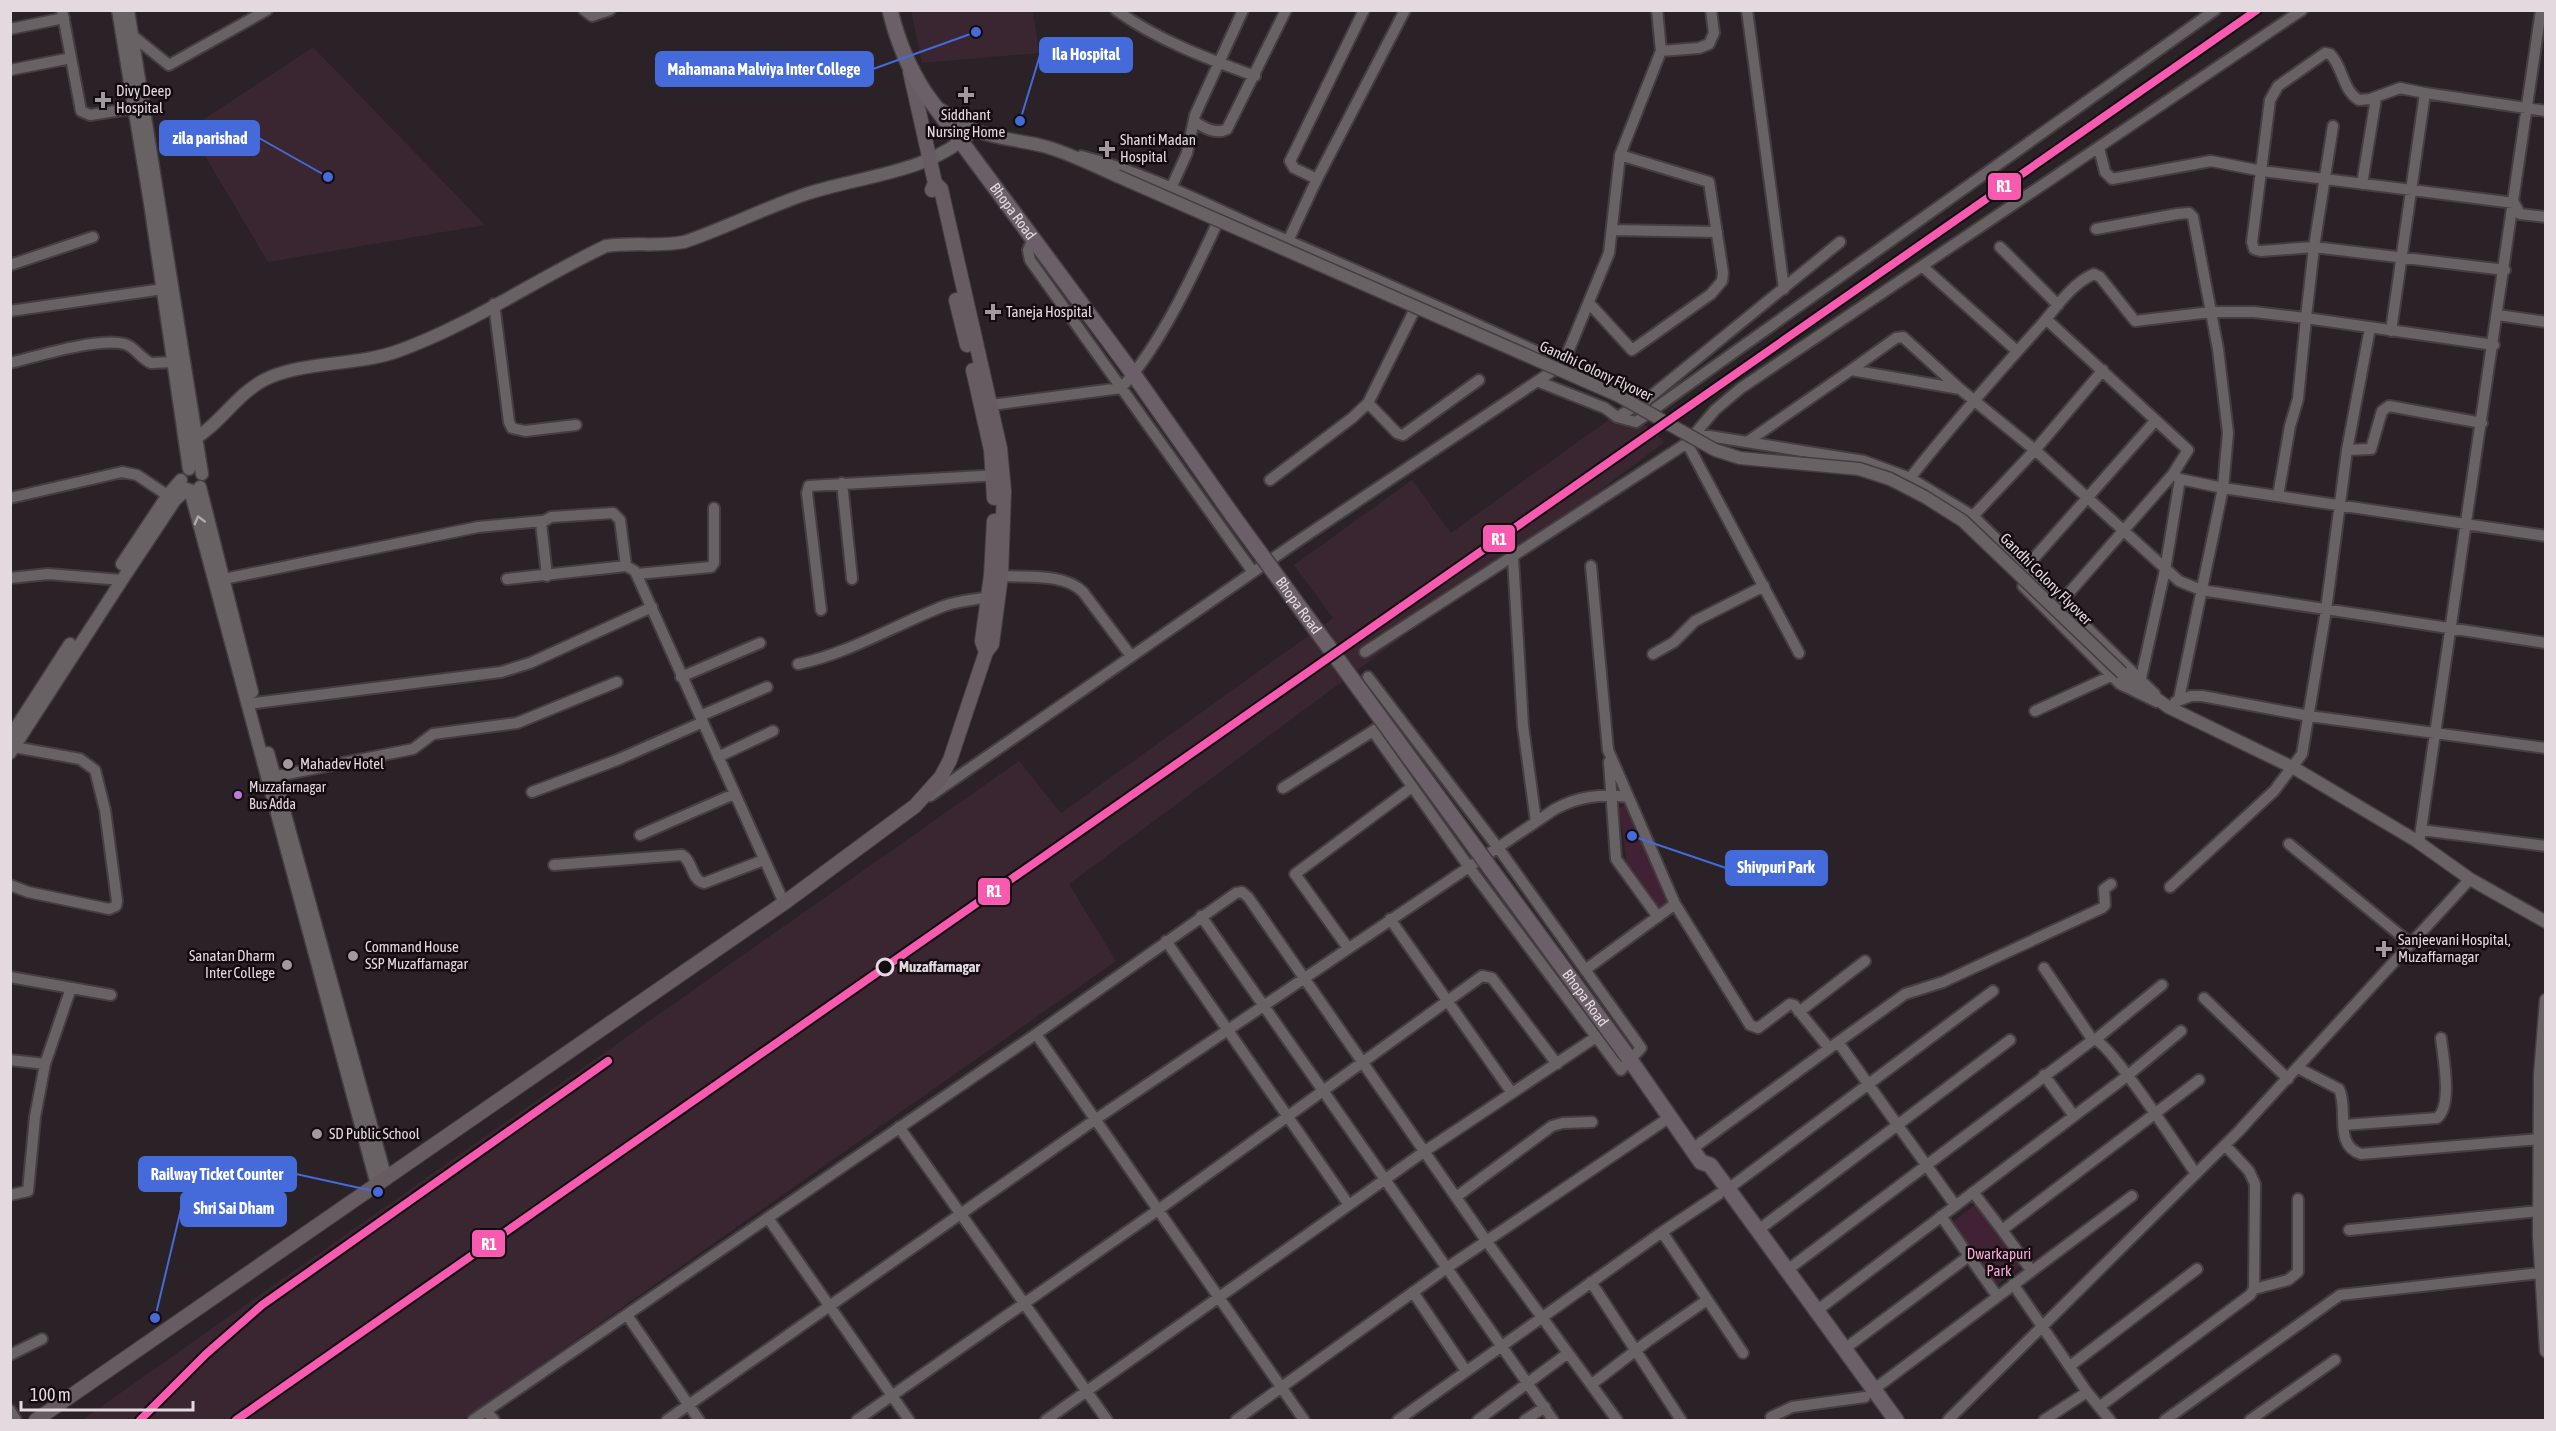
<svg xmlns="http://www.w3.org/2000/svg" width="2556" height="1431" viewBox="0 0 2556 1431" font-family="'Asap Condensed',sans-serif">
	<rect width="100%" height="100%" fill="#2a2227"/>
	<path fill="#392631" d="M911,11H1033L1039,53L922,63Z
		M313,47L485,225L268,262L189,129Z
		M1625,408L1665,442L1069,884L1116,961L462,1420H82L1019,761L1061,813L1333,618L1294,565L1412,480L1451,533Z"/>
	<path fill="#412134" d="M1627,804L1671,900L1658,907L1627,865L1619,808Z
		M1976,1204L2020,1266L1996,1286L1952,1222Z"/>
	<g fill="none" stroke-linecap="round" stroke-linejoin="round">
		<defs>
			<path id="minor" d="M62,10L81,111L90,115L141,107
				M584,10L592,16L610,10
				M1116,10C1157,40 1208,59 1255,76
				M1747,10L1784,289
				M10,29L64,18
				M128,32L169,65L267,10
				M1661,51L1699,48L1709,44L1714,33L1711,10
				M10,70L71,58
				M1194,121C1204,128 1216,135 1227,129L1286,10
				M2333,126L2314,247L2261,251L2254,249L2252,242L2270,100L2278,86L2325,53L2330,54C2343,66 2342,90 2359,100L2370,99L2400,88L2425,93
				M2099,148L2105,172L2112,179L2211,161L2262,171L2514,203L2520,214L2546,217
				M1081,156C1148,173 1207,205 1270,233C1396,287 1521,344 1645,401
				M1317,179L1294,168L1290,161L1364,10
				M2362,184L2376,98
				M1172,186L1187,153L1195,115L1243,10
				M2096,229L2177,214L2189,213L2193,217L2218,349L2228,433L2223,488L2180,479
				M1613,230L1717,232
				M1033,239L1028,250L1030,260L1253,572
				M1288,241L1317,179L1405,10
				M2000,247L2058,305
				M10,265L93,237
				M1922,266L2017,351
				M1589,303L1632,350L1711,294L1722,281L1723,273L1709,182L1620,155
				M494,304L509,422L512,428L525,431L576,425
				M10,311L163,289
				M2498,315L2546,322
				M2046,319L2188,450L2173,474L2061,602
				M2391,331L2425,93L2546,111
				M2494,345L2306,318L2314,247L2505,270
				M10,363C38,356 98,337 125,344C135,347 141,359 151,363L174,362
				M1851,370L1896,338L1903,337L1960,389
				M1537,381L1605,408L1617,417L1636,422L2215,10
				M1368,403L1397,433L1403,435L1479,380
				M991,405L1121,388C1160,347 1197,267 1221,215
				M1617,417L1645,401L1840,242
				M1697,434L1864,461L1910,478L1973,516L2155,694
				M1747,442L1851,370L1960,389L2035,450L2179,581L2201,590L2546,643
				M1687,443L1799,653
				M2347,450L2370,328
				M1910,478C1952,425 1996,375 2041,325C2056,308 2072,283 2094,274L2100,277L2135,321L2211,312H2254L2306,318L2298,399L2290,426L2278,496
				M1270,480L1352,418L1368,403L1419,301
				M842,483L852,579
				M10,498L122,472L137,475L173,499
				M1973,516L2035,450L2103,370
				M1516,554L1513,558L1523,726L1536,822
				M1591,566L1608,750L1675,904L1750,1025L1758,1028L1790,1004L1794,1005L1829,1048
				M2027,566L2156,420
				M637,574L711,567L714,563V508
				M993,575C1020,579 1063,571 1083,592L1131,656
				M547,576L541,523L551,517L613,513L620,520L626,566
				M10,578L48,574L122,580
				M224,579L478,527L542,521
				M507,579L626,566L635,571L784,903
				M2023,586L2120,684L2157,702
				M821,610L807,493L809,486L999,475
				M1365,652L1687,443L1715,410L1741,388L2302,10
				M1653,654L1674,642L1695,621L1764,586
				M798,664C850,653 895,625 944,606C960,600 976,600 993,596
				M681,677L760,643
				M1368,677L1499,849L1641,1048L1621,1070L1469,867L1373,731
				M2141,678L2165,570L2180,479L2175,476
				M2179,699L2223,488L2546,536
				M2175,702L2191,696H2202L2309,716L2546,748
				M247,704L501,672L530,663L652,607
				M2035,711L2111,676
				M700,716L767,687
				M718,757L773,731
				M1609,762L1616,859L1658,917
				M267,778L413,749L433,734L517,723L617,682
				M1283,788L1376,729
				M532,792L617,760L703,722
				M930,796L1298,541L1563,364L1609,253L1620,155L1661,51L1657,10
				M2421,830L2546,846
				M640,835L734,794
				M2419,843L2541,10
				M2289,844L2410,943
				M554,865L682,855C693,861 691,880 704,883L764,860
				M10,885L28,892L109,909L116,906L117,901L105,810L95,770L80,759L14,747
				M2170,887L2274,791L2302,754L2326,610L2347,450L2371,449L2382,411L2389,406L2482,423
				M1201,916L1553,1420
				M1390,919L1512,1093
				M1166,941L1349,1205
				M1348,948L1295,874L1412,787
				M2044,968L2092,1039
				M1585,970L1675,904
				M10,977L111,995
				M2204,998L2288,1079
				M1799,1012L1865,961
				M1036,1034L1304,1420
				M2096,1039L2162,985
				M1838,1042L1905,994L1943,982L2102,908L2105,905L2104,889L2111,884
				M10,1060L45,1064
				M2298,1068L2339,1089C2349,1110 2333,1145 2361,1154L2540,1139
				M2044,1075L2074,1116
				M2344,1125L2437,1118C2453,1106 2443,1056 2441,1038
				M899,1127L1107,1420
				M1692,1149L1838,1042L1955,1205
				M1728,1189L1993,991
				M1973,1192L2002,1230L2199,1080
				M1719,1194L1662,1232L1743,1353
				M10,1195L28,1191L35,1117L45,1064L71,988
				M1456,1197L1552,1126L1563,1123L1592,1122
				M1941,1216L1997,1296
				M768,1218L909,1420
				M2002,1230L2031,1270
				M2349,1230L2539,1211
				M1757,1231L2010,1040
				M1786,1271L2094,1039C2111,1044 2181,1152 2196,1174
				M1591,1282L1681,1420
				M2013,1284L2087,1392L2110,1420
				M2254,1289L2288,1280L2298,1272V1199
				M1413,1292L1466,1371
				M1815,1312L2127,1076L2181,1031
				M627,1315L699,1420
				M1843,1350L1969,1256
				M10,1355L42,1339
				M2070,1366L2197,1269
				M1592,1384L1648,1341L1707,1300
				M1873,1390L2132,1196
				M2099,1407L2250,1295L2254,1289L2255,1184L2249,1171L2225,1145
				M10,1410L16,1420
				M487,1411L494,1420
				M1771,1417L1792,1407L1865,1397
				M473,1420L1036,1034L1236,893L1242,892L1248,897L1487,1242L1617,1420
				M667,1420L1096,1119L1555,809C1579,796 1601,794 1628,797
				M857,1420L1158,1210L1482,976L1492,978L1557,1064
				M1046,1420L1425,1151L1596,1037
				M1236,1420L1448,1267L1670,1117
				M1398,1420L1662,1232
				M1478,1420L1568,1353
				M1525,1420L1545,1407
				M1948,1420L2238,1132L2470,879
				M2044,1420L2087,1392
				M2165,1420L2340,1295L2540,1273
				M2250,1420L2335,1360"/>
			<path id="tertiary" d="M118,10L150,203L189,469
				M128,10L202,474
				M937,107L974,130
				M187,443C218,428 234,396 264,380C301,361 357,366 398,351C471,325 536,279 606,246C632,242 658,247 684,242C726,228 766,207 809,193C865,175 930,173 974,130C998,140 1023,140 1047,147C1071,154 1094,166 1117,176
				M200,487L252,692
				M190,490L377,1185
				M122,564L168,495L181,480
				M2122,673L2168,707L2294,768L2415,840L2470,879L2546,922
				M10,737L70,644
				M10,753L122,580L175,500L187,489
				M268,753L386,1179
				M2546,1000L2540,1075L2539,1236L2546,1351"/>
			<path id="secondary" d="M910,72L935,183L932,190
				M956,300L967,345
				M973,370L991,450L994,498
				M986,652L982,641L991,575L994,521
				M36,1420L784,903L915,806L941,777L950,760L986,652L992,644L1001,576L1004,491L1000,448L941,189L935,183"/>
			<g id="primary">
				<path id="s1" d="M890,10C897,40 908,67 925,93L1134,375L1233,516"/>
				<path d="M1626,1054L1692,1149L1701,1162L1710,1165L1728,1189L1896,1420"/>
			</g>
		</defs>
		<use href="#minor" stroke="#443d41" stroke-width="14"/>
		<use href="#tertiary" stroke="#443d41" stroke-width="15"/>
		<use href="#secondary" stroke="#443d41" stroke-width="16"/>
		<use href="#primary" stroke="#443d41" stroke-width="18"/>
		<use href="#minor" stroke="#686265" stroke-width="10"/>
		<use href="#tertiary" stroke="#686265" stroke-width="12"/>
		<use href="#secondary" stroke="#665c61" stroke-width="14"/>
		<use href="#primary" stroke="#6b6067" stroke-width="15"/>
		<defs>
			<path id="rail" d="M140,1420L206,1354L262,1305L608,1061"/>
		</defs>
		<use href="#rail" stroke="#60595d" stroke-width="6"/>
		<use href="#rail" stroke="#120b0f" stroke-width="4" stroke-dasharray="11" stroke-linecap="butt"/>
		<defs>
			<path id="tertiary-bridge" d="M1117,176L1619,396L1715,450L1740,458L1859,469L1890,479L1925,497L1963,521L2122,673"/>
			<g id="primary-bridge">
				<path id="s2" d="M1233,516L1626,1054"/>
			</g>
		</defs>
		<use href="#tertiary-bridge" stroke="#443d41" stroke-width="15" stroke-linecap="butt"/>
		<use href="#primary-bridge" stroke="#443d41" stroke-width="18" stroke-linecap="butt"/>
		<use href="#tertiary-bridge" stroke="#686265" stroke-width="12"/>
		<use href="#primary-bridge" stroke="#6b6067" stroke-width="15"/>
		<defs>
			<path id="rail-1" d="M140,1420L206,1354L262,1305L608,1061
				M236,1420L2257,10"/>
		</defs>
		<use href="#rail-1" stroke="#120b0f" stroke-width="12"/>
		<use href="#rail-1" stroke="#f75aaf" stroke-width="8"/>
	</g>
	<defs><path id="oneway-chevron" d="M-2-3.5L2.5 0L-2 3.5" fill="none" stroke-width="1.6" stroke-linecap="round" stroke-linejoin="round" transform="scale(1.5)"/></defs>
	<use stroke="#b2a9ae" href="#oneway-chevron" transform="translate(199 520) rotate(-105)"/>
	<g fill="#a2999e" stroke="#120b0f" stroke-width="2">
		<path d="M963 86h6v6h6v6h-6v6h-6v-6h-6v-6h6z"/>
		<path d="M100 91h6v6h6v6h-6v6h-6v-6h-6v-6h6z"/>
		<path d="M1104 140h6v6h6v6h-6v6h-6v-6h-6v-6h6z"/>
		<path d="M990 303h6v6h6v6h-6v6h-6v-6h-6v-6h6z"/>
		<circle cx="288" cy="764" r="6"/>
		<path d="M2381 940h6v6h6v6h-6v6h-6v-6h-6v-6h6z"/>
		<circle cx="353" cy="956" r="6"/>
		<circle cx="287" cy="965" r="6"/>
		<circle cx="317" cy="1134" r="6"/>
	</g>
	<circle fill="#bd7bd9" stroke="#120b0f" stroke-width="2" cx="238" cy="795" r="5"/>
	<circle fill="#120b0f" stroke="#e3d9de" stroke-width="3" cx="885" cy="967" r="8"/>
	<g text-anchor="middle" stroke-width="5" stroke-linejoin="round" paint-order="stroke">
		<g font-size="14" fill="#e3d9de" stroke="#120b0f" text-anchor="start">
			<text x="249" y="792">Muzzafarnagar<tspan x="249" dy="17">Bus Adda</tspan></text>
		</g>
		<g font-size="15" fill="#e3d9de" stroke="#120b0f" text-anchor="start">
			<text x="116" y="96">Divy Deep<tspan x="116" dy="17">Hospital</tspan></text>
			<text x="966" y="120" text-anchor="middle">Siddhant<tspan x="966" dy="17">Nursing Home</tspan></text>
			<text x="1120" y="145">Shanti Madan<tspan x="1120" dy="17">Hospital</tspan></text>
			<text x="1006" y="317">Taneja Hospital</text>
			<text x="300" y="769">Mahadev Hotel</text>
			<text x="2398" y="945">Sanjeevani Hospital,<tspan x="2398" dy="17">Muzaffarnagar</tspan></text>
			<text x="365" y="952">Command House<tspan x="365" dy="17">SSP Muzaffarnagar</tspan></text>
			<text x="275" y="961" text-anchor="end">Sanatan Dharm<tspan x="275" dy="17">Inter College</tspan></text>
			<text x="329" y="1139">SD Public School</text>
		</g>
		<g font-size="15" fill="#e3d9de" stroke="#120b0f">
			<text dy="5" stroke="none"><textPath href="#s1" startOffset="238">Bhopa Road</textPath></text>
			<text transform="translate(1596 371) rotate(25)" y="5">Gandhi Colony Flyover</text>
			<text transform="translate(2046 579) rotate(45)" y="5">Gandhi Colony Flyover</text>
			<text dy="5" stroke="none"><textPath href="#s2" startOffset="111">Bhopa Road</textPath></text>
			<text dy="5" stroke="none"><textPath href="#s2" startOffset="597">Bhopa Road</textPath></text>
		</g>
		<g font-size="15" font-weight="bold" fill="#e3d9de" stroke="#120b0f" text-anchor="start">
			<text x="899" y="972">Muzaffarnagar</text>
		</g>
		<g font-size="15" fill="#f9a8d5" stroke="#120b0f">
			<text x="1999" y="1259">Dwarkapuri<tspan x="1999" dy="17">Park</tspan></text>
		</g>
	</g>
	<path fill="none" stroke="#456ad9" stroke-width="2" d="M1020 121L1040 55M976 32L873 69M328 177L259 138M1632 836L1726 868M378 1192L296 1174M155 1318L181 1209"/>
	<g fill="#456ad9" stroke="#120b0f" stroke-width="2">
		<circle cx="1020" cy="121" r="6"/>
		<circle cx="976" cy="32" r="6"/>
		<circle cx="328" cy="177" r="6"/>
		<circle cx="1632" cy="836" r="6"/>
		<circle cx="378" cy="1192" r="6"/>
		<circle cx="155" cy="1318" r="6"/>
	</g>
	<g fill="#456ad9" stroke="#456ad9" stroke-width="2">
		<rect x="1040" y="38" width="92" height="34" rx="6"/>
		<rect x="656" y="52" width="217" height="34" rx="6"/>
		<rect x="160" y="121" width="99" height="34" rx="6"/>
		<rect x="1726" y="851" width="101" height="34" rx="6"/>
		<rect x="139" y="1157" width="157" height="34" rx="6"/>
		<rect x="181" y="1192" width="105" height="34" rx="6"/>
	</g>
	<g font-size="16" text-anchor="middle" font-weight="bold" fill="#fff">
		<text x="1086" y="60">Ila Hospital</text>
		<text x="764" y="75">Mahamana Malviya Inter College</text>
		<text x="210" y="144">zila parishad</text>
		<text x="1776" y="873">Shivpuri Park</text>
		<text x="217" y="1180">Railway Ticket Counter</text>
		<text x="234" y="1214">Shri Sai Dham</text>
	</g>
	<g stroke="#120b0f" stroke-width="2">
		<rect x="1987" y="172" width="35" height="29" rx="6" fill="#f75aaf"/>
		<rect x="1482" y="524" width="34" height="29" rx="6" fill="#f75aaf"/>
		<rect x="977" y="877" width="34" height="29" rx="6" fill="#f75aaf"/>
		<rect x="471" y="1229" width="35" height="29" rx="6" fill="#f75aaf"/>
	</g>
	<g font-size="16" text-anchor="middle" font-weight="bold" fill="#fff">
		<text x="2004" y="192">R1</text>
		<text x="1499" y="545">R1</text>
		<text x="994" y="897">R1</text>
		<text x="489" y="1250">R1</text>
	</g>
	<rect width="2556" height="1431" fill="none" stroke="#e3d9de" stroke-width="24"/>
	<path d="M21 1401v9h172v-9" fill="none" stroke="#e3d9de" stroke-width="3"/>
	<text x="30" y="1401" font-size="18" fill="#e3d9de" stroke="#120b0f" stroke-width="4.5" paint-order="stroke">100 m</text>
</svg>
